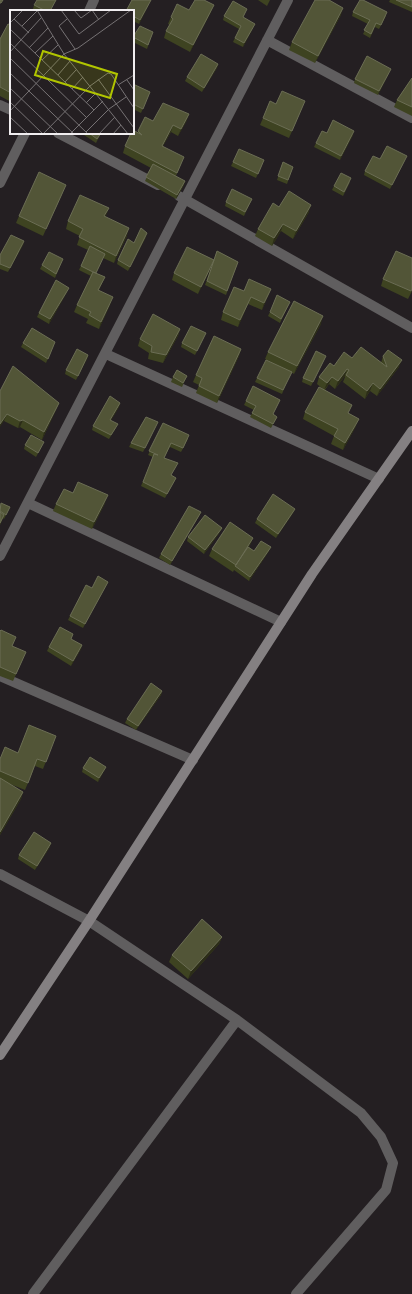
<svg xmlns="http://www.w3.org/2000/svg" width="412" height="1294" viewBox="0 0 412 1294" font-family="Poppins,sans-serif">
	<rect width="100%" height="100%" fill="#241f22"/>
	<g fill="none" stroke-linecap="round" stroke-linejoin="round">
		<path stroke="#605e5f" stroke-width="10" d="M89,11L94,0
			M267,40L412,118
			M0,105L11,110
			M58,133L158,185
			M0,183L25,133
			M179,196L412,328
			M106,354L379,479
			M28,503L281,622
			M0,556L288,0
			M0,676L193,760
			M0,874L89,921L237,1020L361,1113L381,1137L393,1163L386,1190L296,1294
			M33,1294L237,1020"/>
		<path stroke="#848082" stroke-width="10" d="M0,1055L89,921L312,574L412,431"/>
	</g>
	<path fill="#3e4321" d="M258,0H270L267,6Z
		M390,0H412V12L389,2Z
		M149,4L139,24L133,21V11Z
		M34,5L51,11H37L33,9Z
		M189,10L211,12L190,52L164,38L166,31L170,25L168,24L171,17Z
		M353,12L386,16L379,29L375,27L370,38L363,34L368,24L352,16Z
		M245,13L243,17L253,28L243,47L233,42L239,29L223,20L224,16Z
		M341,15L315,63L289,50L292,42Z
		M11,25V102L0,96V39Z
		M153,32L147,49L133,42V37Z
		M218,64L217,68L202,92L185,81L187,77Z
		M389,73L378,95L354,83L355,79Z
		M412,78V116L394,107L397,100Z
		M133,84L150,92L141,113L133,109Z
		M276,104L302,108L289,138L260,125L263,118Z
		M189,114L186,122L178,136L171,132L163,146L181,164L176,176L184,185L176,199L145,181L151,168L123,153L125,146L138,132L145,117L153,121Z
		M81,133H101L96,143Z
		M327,133L353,135L340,160L314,147L316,143Z
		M380,159L405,160L390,189L364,175L365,171Z
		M264,160L256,178L231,166L233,162Z
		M283,162L293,167L287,184L277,180Z
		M350,182L343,196L332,190L334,186Z
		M63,192L43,236L16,223L19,216Z
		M252,199L244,216L225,206L226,202Z
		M279,207L309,212L293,239L281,231L272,246L255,236L258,229Z
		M106,216V217L127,236L114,263L103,258L96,273L105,277L99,290L110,305L99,329L86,323L88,319L74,312L77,305L91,276L79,270L88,250L77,245L80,236L66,229L68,221Z
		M146,237L128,271L117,264L118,260L134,243Z
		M24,241L23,245L8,272L0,269V255Z
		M217,251L238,262L226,295L205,285Z
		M63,259L55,278L40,269L42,265Z
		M214,260L198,294L172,280L174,273Z
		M383,279L412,291L408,299L381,286Z
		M271,289L262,310L248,304L238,327L221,320L223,312L244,291Z
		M67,292L49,324L37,317L39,313Z
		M288,306L280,323L268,316L270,312Z
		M321,324L294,374L291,372L282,394L255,382L257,378L278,366L265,359L268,352Z
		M180,329L178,336L163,363L148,359L149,353L138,346L140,339Z
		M204,337L195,355L181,347L182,343Z
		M55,342L46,363L21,347L23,343Z
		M241,349L239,356L217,403L196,393L199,385L193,382L196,375Z
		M88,355L87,359L76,380L65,374L66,370Z
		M326,356L311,386L302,382L303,378Z
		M383,356L399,367L377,396L370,391L365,399L343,382L345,377V376L335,389L329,384L325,390L349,414L356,426L343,450L331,444L334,436L303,419L305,412L323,389L317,384L319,377L334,366L352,358L381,363Z
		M187,376L182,387L171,382L173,377Z
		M0,391L59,403L56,410L42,440L20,427L18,428L4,421Z
		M280,400L273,414L277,417L271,428L250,417L254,410L244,405L246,401Z
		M120,403L119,407L111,420L116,428L109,439L92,430L93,426Z
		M158,422L143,452L129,447L131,443Z
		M163,423L188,439L181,452L170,447L164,458L176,467L171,475L176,478L174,482L165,498L141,486L153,457L148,455Z
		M25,445L42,446L36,457L24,449Z
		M73,493L105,503L92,529L53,511L56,504Z
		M0,504L10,507L4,519L3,518L0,525Z
		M295,509L293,513L276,538L255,523L257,519Z
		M201,512L199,516L170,565L159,558L161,554Z
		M220,532L204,554L187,541L188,537Z
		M253,538L249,547L254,551H269L249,581L234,570L233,572L209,556L212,549Z
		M108,582L106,586L83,628L68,620L70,616L92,588Z
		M0,631L23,659L13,681L0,676Z
		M71,639L82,645L81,649L71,666L47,651L49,647Z
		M162,691L161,695L136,730L125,723L127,719Z
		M56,736L43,769L35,766L25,790L10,784L23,792L21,799L0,835V759L18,753Z
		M106,767L104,771L98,782L82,772L83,768Z
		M50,847L35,870L18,859L19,855Z
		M222,937L219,944L188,979L169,962L172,955Z"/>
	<path fill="#2c2d18" d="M151,0L139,24L140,20Z
		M214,5L211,12L190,52L193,45Z
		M343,8L341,15L315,63L318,56Z
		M255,24L253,28L243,47L244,43Z
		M218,64L217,68L202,92L204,88Z
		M391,69L378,95L379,91Z
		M189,114L186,122L178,136L181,129Z
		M173,125L171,132L159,153L162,146Z
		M354,131L353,135L340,160L341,156Z
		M185,181L184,185L176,199L177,195Z
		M311,205L309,212L293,239L296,231Z
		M109,208L106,216L102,223L104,216Z
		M283,224L281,231L272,246L274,238Z
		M129,228L127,236L114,263L116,256Z
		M147,233L146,237L128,271Z
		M24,241L23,245L8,272L10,268Z
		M214,260L212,267L198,294L201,287Z
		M69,288L67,292L49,324L50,319Z
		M271,289L262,310L264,303Z
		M113,297L110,305L99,329L101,322Z
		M251,297L248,304L238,327L240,320Z
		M323,316L321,324L294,374L297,366Z
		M180,329L178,336L163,363L166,355Z
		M241,349L239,356L217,403L219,396Z
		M88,355L87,359L76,380L78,376Z
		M402,360L399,367L377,396L380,389Z
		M347,369L345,376L335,389L338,381Z
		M332,377L329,384L324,390L327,383Z
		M373,383L370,391L365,399L367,391Z
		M59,403L56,410L42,440L44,432Z
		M120,403L119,407L109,424L110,420Z
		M7,414L4,421L0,427V424Z
		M359,419L356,426L343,450L345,443Z
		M23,420L20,427L18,428L20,421Z
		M108,495L105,503L92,529L94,522Z
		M295,509L293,513L276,538L278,534Z
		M201,512L199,516L170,565L172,561Z
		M222,528L220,532L204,554L205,550Z
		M253,538L250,545L236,567L235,566Z
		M271,547L269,551L249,581L250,577Z
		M82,645L81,649L71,666L73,661Z
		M162,691L161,695L136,730L138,726Z
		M106,767L104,771L98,782L99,778Z
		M23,792L21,799L0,835V832Z
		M51,843L50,847L35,870L37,866Z
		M222,937L219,944L188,979L191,971Z"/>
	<path fill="#525537" stroke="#6b6d54" d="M0,0H3L1,3H0Z
		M37,0H56L50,11H46L34,5Z
		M132,0H151L140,20L133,16V11H126Z
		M195,0H204L214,5L193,45L166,31L173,19L171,17L177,4L189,10Z
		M315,0H329L343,8L318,56L292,42Z
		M360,0H363L387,12L381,25L376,23L371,34L364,30L370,20L353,12Z
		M396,0H412V7Z
		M233,1L247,9L243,17L255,24L244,43L235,38L241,26L224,16Z
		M8,24L11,25V93L0,87V39Z
		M140,26L153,32L148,45L133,37Z
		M201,54L218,64L204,88L187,77Z
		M367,56L391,69L379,91L355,79Z
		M412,78V107L397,100Z
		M133,84L150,92L143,109L133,104Z
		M282,91L305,101L292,131L263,118L270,101L276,104Z
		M163,103L189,114L181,129L173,125L162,146L184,157L177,173L125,146L131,133H133V130L142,135L138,131L145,117L153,121Z
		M333,120L354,131L341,156L316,143L322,131L327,133Z
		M89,133H101L97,139Z
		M387,146L407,156L392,185L365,171L373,156L380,159Z
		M239,149L264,160L258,174L233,162Z
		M283,162L293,167L288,180L278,176Z
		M153,164L185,181L177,195L146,177Z
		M39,172L66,185L46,229L19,216Z
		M341,173L351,178L344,192L334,186Z
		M232,189L252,199L245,212L226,202Z
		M289,191L311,205L296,231L283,224L274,238L258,229L273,203L279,207Z
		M80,195L109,208L104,216L129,228L116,256L79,237L83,229L68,221Z
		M141,228L147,233L130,267L118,260L128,239L134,243Z
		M11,235L24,241L10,268L0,264V255Z
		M90,246L105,254L96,273L93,272L81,266Z
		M187,247L214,260L201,287L174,273Z
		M217,251L238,262L227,291L207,281Z
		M396,251L412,258V289L411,291L383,279Z
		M49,252L63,259L56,274L42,265Z
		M93,272L105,277L98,290L113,297L101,322L89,315L91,312L77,305Z
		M249,279L271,289L264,303L251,297L240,320L223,312L234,287L244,291Z
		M56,280L69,288L50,319L39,313Z
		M277,295L290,302L281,319L270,312Z
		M294,301L323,316L297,366L268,352Z
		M153,314L180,329L166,355L151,352L152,346L140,339Z
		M191,326L206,333L197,351L182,343Z
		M32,328L55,342L48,359L23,343Z
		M214,336L241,349L219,396L199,386L202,378L196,375Z
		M361,347L387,367L383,356L388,350L402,360L380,389L373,383L367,391L346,375L349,370L347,369L338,381L332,377L327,383L319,377L330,363L334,366L344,352L352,358Z
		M77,349L88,355L78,376L66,370Z
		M316,351L326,356L313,382L303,378Z
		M266,360L292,372L283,390L257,378Z
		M13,366L59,403L44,432L23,420L20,421L7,414L0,424V391Z
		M177,370L187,376L183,383L173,377Z
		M253,386L280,400L273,414L277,417L273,424L252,413L256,406L246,401Z
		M319,387L352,405L348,413L359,419L345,443L334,436L338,429L305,412Z
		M110,396L120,403L110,420L118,424L111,435L93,426Z
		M146,417L158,422L145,448L131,443Z
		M163,423L189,435L183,448L171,443L164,458L178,463L171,475L176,478L167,494L143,482L154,454L158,455L149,451Z
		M31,435L44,442L38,453L25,445Z
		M78,482L108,495L94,522L56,504L64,489L73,493Z
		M273,494L295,509L278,534L257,519Z
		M1,503L10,507L6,515L0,511Z
		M189,506L201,512L172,561L161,554Z
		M0,512L4,515L0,523Z
		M205,515L222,528L205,550L188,537Z
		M230,522L253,538L236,565L212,549Z
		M261,541L271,547L250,577L235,566L248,547L254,551Z
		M98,576L108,582L85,624L70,616L86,585L92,588Z
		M60,627L73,634L71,639L82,645L73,661L49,647Z
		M1,630L16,637L12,646L26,652L16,674L0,667V631Z
		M151,683L162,691L138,726L127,719Z
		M29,725L56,736L46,762L37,759L28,783L0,771V759L5,747L18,753Z
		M90,757L106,767L99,778L83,768Z
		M0,778L23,792L0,832Z
		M34,832L51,843L37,866L19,855Z
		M202,919L222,937L191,971L172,955Z"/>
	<g transform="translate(10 10)">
		<rect width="124" height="124" fill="#241f22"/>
		<path fill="none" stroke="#767274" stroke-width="1" d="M27,0L54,44L118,124M51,0L69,24L101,0M64,0L71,8L82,0M82,0L89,10M4,9L19,23M57,9L49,16L65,39M0,13L13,0M12,16L27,1M0,19L84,100M0,33L77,108M19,38L38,18M0,42L31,8M25,43L43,26M0,48L78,124M32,50L48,35M0,63L64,124M48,65L60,51M88,69L124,118M117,70L124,80M55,72L66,60M108,75L124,65M0,78L48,124M62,79L73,67M0,92L33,124M76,93L86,83M0,101L54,44L68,38L121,0M0,107L18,124M76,122L99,99L116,87M33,124L80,76L98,63L101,64L124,98M60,124L93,91M89,124L105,107M103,124L111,115"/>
		<path fill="#b1c500" fill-opacity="0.15" stroke="#b1c500" stroke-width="2" d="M33,41L107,64L100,88L25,65Z"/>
		<rect width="124" height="124" fill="none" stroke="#f1eef0" stroke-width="2"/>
	</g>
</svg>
